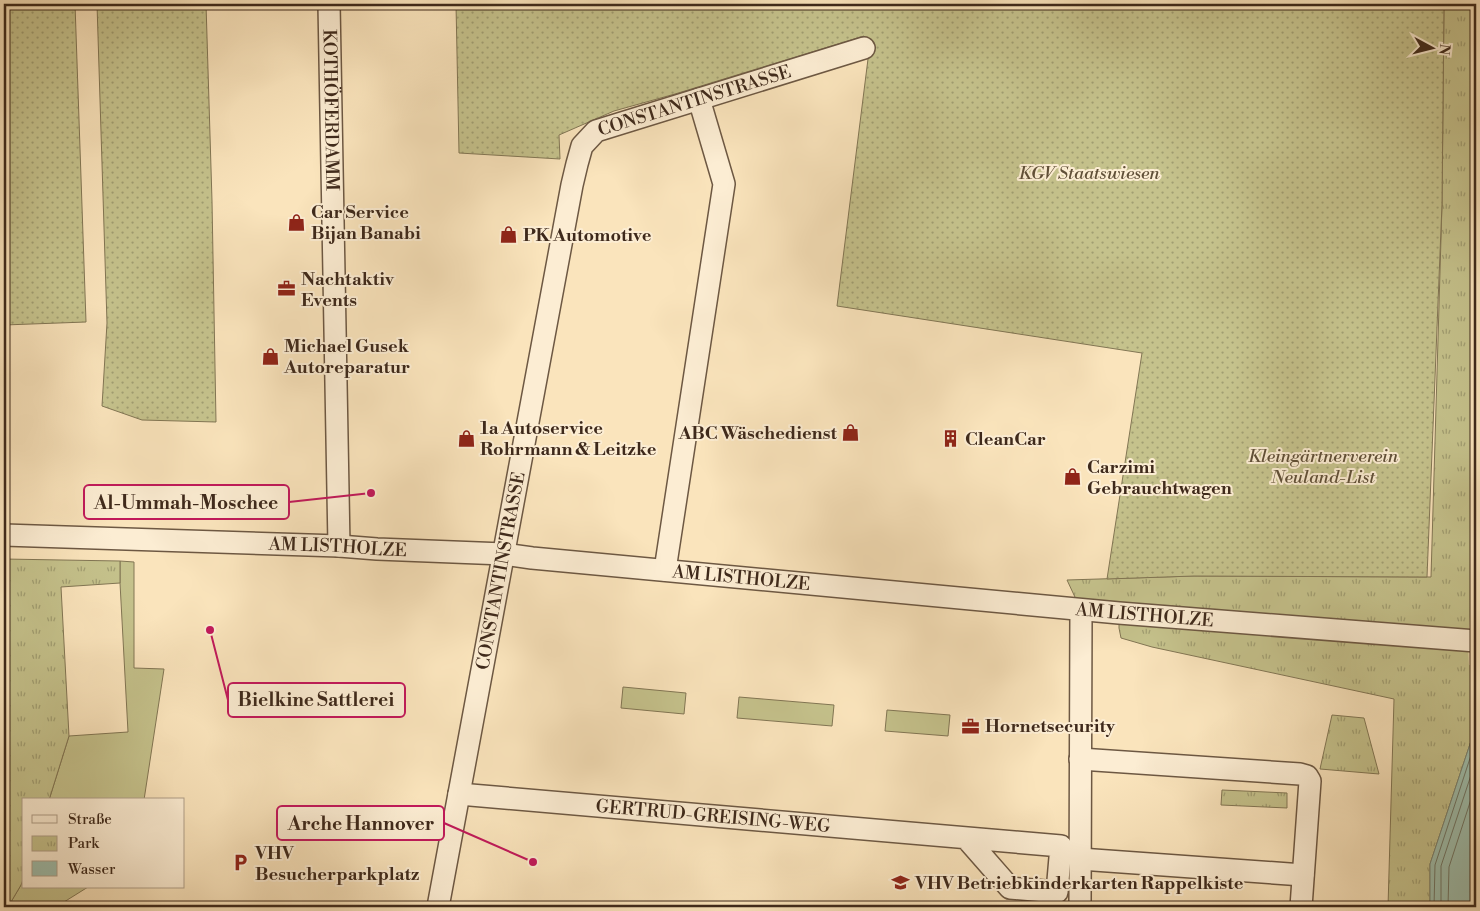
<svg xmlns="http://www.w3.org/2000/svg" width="1480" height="911" viewBox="0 0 1480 911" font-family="'Libre Bodoni',serif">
	<defs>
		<pattern id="park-tufts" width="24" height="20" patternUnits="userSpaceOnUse" patternTransform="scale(1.25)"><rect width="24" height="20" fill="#c5c28c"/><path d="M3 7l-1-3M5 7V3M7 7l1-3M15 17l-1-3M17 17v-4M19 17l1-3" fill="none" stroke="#a19e72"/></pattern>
		<pattern id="garden-dots" width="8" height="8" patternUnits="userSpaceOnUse" patternTransform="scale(1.25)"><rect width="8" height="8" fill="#c5c28c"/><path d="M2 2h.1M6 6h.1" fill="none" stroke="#a19e72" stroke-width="1.8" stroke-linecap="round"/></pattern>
	</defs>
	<rect width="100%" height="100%" fill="#fae4bc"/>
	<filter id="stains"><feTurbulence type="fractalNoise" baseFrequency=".004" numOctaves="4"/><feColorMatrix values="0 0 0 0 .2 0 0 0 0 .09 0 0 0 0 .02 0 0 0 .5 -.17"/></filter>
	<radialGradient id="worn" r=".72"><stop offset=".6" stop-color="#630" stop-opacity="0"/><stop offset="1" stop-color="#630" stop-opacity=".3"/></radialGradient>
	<path fill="#c5c28c" stroke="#827654" d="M120,561L134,562V668L164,669L144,800H49L69,736L128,732L120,583Z
		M623,687L686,693L684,714L621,708Z
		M739,697L834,705L832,726L737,718Z
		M887,710L950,715L948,736L885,731Z
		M24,877V887H88L56,907H8L21,885Z"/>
	<path fill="url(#park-tufts)" stroke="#827654" d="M1444,4H1476V552L1471,644L1475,729L1430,864V907H1388L1394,699L1152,647L1121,638L1119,628V613L1081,610L1067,580L1194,576L1431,577L1442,204Z
		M4,559L120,561V583L61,587L69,736L49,800H24V877L21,885L8,907H4Z
		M1332,715L1364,718L1379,774L1320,769Z
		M1222,790L1287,793V808L1221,805Z"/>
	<path fill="url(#garden-dots)" stroke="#827654" d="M4,4H75L86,322L4,325Z
		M97,4H206L212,201L216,422L142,420L102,406L107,323Z
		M456,4H1444L1442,204L1427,577L1194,576L1107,579L1142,353L837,306L869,51L864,36L675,94L614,111L559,135L560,159L459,153Z"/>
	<path fill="#9ebfae" stroke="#788373" d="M1476,552V907H1430V864L1475,729L1471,644Z"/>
	<path fill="#fae4bc" d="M1470,616L1476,617V666L1469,665L1468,644Z"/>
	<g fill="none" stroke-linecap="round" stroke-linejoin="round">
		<path stroke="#6e7464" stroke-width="1" d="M1434,907L1435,865L1476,740
			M1441,907V866L1476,760
			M1448,907L1449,867L1476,784"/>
		<defs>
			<g id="street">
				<path id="s1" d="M329,4L339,546"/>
				<path id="s2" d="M4,535L339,546L377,549L504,554L532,558L1119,613L1476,641"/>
				<path d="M665,570L724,184L699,99"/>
				<path d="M1080,759L1300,774L1307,776L1310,781L1301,907"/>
				<path id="s3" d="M459,794L1061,846L1057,892L1010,888L967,839"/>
				<path d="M1080,859L1303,875"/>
				<path id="s4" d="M438,907L572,185L577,164L582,146L596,131L864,48"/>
				<path d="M1080,907L1081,610"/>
			</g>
		</defs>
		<use href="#street" stroke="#6d5843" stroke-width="24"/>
		<use href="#street" stroke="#fcedd3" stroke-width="21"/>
	</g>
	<defs>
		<symbol id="shop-bare" viewBox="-9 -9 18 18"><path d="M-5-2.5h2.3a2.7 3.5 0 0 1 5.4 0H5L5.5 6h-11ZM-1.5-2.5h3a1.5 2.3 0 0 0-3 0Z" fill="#8f2418" stroke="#fcedd3" stroke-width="2.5" paint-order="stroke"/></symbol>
		<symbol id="office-bare" viewBox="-9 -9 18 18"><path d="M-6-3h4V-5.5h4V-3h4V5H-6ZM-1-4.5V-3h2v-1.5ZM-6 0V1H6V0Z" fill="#8f2418" stroke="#fcedd3" stroke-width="2.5" paint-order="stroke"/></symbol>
		<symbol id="building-bare" viewBox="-9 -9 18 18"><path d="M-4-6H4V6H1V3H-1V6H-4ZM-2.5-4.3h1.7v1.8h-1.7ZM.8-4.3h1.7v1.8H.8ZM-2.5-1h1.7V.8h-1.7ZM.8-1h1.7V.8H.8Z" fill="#8f2418" stroke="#fcedd3" stroke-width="2.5" paint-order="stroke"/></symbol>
		<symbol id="parking-bare" viewBox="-9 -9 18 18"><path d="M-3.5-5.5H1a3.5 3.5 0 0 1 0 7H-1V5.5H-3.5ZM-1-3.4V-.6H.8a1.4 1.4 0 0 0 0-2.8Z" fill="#8f2418" stroke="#fcedd3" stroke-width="2.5" paint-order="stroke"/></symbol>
		<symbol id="school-bare" viewBox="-9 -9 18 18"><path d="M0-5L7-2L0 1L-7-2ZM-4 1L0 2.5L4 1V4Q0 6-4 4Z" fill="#8f2418" stroke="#fcedd3" stroke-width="2.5" paint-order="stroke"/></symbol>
	</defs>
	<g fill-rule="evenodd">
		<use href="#shop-bare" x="284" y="210" width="25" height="25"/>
		<use href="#shop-bare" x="496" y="222" width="25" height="25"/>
		<use href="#office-bare" x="274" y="276" width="25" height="25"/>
		<use href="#shop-bare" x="258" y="344" width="25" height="25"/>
		<use href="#shop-bare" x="838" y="420" width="25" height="25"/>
		<use href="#shop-bare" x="454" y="426" width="25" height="25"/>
		<use href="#building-bare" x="938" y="426" width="25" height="25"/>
		<use href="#shop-bare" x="1060" y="464" width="25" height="25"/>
		<use href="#office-bare" x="958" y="714" width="25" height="25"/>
		<use href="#parking-bare" x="228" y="850" width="25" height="25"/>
		<use href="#school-bare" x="888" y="870" width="25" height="25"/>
	</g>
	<g text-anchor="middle" stroke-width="4" stroke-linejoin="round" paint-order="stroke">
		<g font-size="18" fill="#3e291b" stroke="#fcedd3">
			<text dy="6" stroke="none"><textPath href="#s4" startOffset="898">CONSTANTINSTRASSE</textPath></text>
			<text dy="6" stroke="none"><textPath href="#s1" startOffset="106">KOTHÖFERDAMM</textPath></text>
			<text dy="6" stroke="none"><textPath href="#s2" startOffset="334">AM LISTHOLZE</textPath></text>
			<text dy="6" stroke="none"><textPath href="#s4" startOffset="342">CONSTANTINSTRASSE</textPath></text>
			<text dy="6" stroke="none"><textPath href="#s2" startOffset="739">AM LISTHOLZE</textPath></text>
			<text dy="6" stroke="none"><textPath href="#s2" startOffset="1144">AM LISTHOLZE</textPath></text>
			<text dy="6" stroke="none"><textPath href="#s3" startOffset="255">GERTRUD-GREISING-WEG</textPath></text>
		</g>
		<g font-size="18" font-style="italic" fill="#604f37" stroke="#fcedd3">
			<text x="1089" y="179">KGV Staatswiesen</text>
			<text x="1323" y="462">Kleingärtnerverein<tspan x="1323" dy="21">Neuland-List</tspan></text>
		</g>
		<g font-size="18" font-weight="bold" fill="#3e291b" stroke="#fcedd3" text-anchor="start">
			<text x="311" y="218">Car Service<tspan x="311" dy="21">Bijan Banabi</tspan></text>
			<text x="523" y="241">PK Automotive</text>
			<text x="301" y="285">Nachtaktiv<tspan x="301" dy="21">Events</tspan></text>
			<text x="284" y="352">Michael Gusek<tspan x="284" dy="21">Autoreparatur</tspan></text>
			<text x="480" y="434">1a Autoservice<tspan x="480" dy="21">Rohrmann &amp; Leitzke</tspan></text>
			<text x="837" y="439" text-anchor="end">ABC Wäschedienst</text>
			<text x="965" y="445">CleanCar</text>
			<text x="1087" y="473">Carzimi<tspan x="1087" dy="21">Gebrauchtwagen</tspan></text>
			<text x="985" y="732">Hornetsecurity</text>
			<text x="255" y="859">VHV<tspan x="255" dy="21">Besucherparkplatz</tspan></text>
			<text x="915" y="889">VHV Betriebkinderkarten Rappelkiste</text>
		</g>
	</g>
	<path fill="none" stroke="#c2185b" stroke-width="2" d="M371 493L289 502M210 630L228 700M533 862L444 823"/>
	<g fill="#c2185b" stroke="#fcedd3" stroke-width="2">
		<circle cx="371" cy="493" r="5"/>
		<circle cx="210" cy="630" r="5"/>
		<circle cx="533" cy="862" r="5"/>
	</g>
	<g fill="#fcedd3" stroke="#c2185b" stroke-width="2">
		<rect x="84" y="485" width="205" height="34" rx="5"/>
		<rect x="228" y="683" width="177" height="34" rx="5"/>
		<rect x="277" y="806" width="167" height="34" rx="5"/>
	</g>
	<g font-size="19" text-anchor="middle" font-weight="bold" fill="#3e291b">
		<text x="186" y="509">Al-Ummah-Moschee</text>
		<text x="316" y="706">Bielkine Sattlerei</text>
		<text x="361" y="830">Arche Hannover</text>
	</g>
	<rect width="1480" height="911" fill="none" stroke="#fae4bc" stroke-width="20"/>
	<rect x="5" y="5" width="1470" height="901" fill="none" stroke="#3e291b" stroke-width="2.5"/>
	<rect x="10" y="10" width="1460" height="891" fill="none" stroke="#3e291b"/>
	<rect x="22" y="798" width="162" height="90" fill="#fcedd3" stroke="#b09f89"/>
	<rect x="32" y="815" width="25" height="8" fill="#fcedd3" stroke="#b09f89"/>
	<text x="68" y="824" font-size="15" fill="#3e291b">Straße</text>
	<rect x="32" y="836" width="25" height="15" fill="url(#park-tufts)" stroke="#b09f89"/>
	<text x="68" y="848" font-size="15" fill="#3e291b">Park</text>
	<rect x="32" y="861" width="25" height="15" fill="#9ebfae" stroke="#b09f89"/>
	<text x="68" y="874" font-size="15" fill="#3e291b">Wasser</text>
	<g transform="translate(1432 48) rotate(97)" stroke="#fcedd3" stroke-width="4" paint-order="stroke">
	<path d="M0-4L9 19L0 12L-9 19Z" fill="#3e291b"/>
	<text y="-8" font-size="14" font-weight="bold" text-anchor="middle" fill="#3e291b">N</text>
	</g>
	<rect width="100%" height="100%" filter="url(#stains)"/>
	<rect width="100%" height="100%" fill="url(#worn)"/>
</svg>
